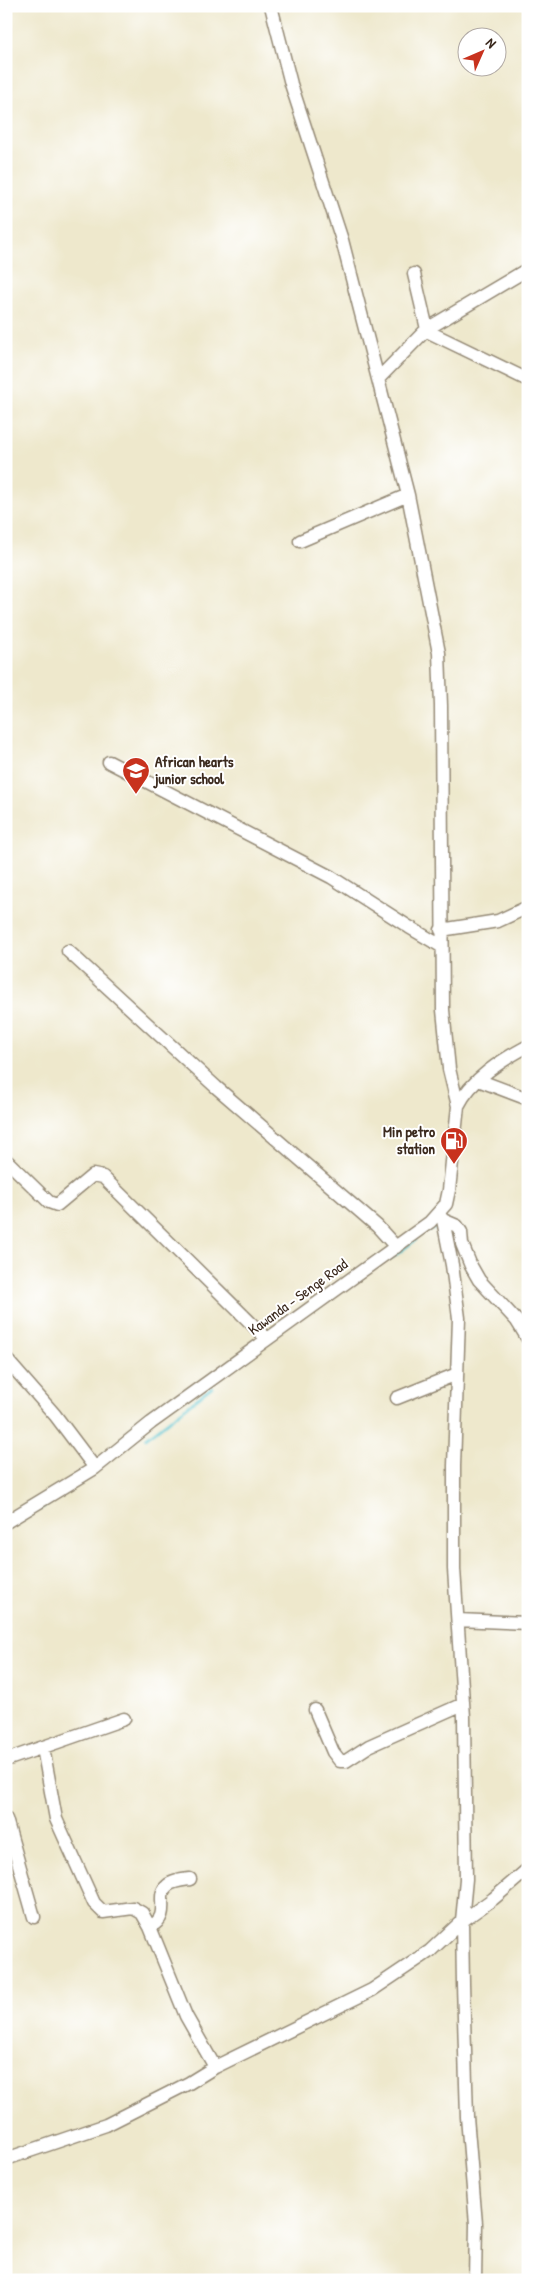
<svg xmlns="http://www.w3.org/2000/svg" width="534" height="2286" viewBox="0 0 534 2286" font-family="'Patrick Hand',sans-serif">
	<rect width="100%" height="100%" fill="#fff"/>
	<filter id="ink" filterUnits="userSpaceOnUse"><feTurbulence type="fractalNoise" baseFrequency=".02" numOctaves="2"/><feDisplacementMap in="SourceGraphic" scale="10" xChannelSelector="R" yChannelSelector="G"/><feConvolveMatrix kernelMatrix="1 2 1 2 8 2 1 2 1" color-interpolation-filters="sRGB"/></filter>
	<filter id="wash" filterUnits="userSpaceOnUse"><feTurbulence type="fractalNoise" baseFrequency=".0096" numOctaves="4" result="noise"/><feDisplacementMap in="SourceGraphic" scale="20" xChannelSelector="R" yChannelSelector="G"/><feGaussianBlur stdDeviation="1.12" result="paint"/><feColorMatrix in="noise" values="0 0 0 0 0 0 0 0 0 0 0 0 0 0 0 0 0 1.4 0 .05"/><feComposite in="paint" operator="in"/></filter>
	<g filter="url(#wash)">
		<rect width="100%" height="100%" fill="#eee8cc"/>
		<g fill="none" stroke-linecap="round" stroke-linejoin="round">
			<path stroke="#56c3ce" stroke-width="2.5" d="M429,1231L437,1228L440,1229
				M389,1260L416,1240
				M146,1438L212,1387
				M20,1521L51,1502"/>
		</g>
	</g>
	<g filter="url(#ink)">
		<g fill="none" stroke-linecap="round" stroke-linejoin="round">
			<defs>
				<path id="minor" d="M271,6L291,84L342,240L408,495L439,653L441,706L443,1010L449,1069L458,1106
					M414,274L427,329L431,333L528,380
					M378,379L427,329L528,269
					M300,541L408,495
					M109,762L331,877L409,927L441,946
					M441,930L498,921L528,907
					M68,951L216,1087L377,1226L396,1247
					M478,1080L528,1099
					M6,1160L49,1202L57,1205L93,1175L103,1177L267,1339
					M439,1214L443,1220L452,1265L459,1318L454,1466V1569L464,1717L466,1879L462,1921L463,1984L467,2117L476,2224L475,2280
					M443,1220L457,1226L461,1232L462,1244L471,1266L479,1280L517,1321L528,1339
					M6,1359L55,1415L95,1468
					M397,1398L457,1374
					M6,1522L95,1468L151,1423L430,1222L446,1204L449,1190L458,1106C471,1079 502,1060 528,1046
					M458,1620L528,1623
					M315,1710L333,1752L340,1761H346L369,1746L463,1704
					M43,1748L56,1819L94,1903L103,1912L133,1908L142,1913L150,1927L186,2016L215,2067
					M6,1760L124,1719
					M6,1819L34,1917
					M150,1927C173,1914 154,1897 167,1886C172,1881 183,1880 190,1879
					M6,2159L106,2125L189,2083L215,2067L372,1990L430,1951L462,1921L493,1899L528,1869"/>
			</defs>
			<use href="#minor" stroke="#948975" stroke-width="15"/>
			<use href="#minor" stroke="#fff" stroke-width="12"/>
		</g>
	</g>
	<defs>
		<symbol id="school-pin" viewBox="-11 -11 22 30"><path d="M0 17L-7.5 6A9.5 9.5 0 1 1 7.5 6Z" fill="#c8321e" stroke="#fff"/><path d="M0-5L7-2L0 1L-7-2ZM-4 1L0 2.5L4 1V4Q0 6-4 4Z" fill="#fff"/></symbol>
		<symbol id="fuel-pin" viewBox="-11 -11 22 30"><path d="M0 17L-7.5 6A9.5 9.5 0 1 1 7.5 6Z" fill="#c8321e" stroke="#fff"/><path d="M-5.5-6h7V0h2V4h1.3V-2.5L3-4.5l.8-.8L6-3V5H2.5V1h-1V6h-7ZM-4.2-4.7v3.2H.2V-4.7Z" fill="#fff"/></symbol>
	</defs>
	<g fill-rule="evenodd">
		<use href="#school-pin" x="120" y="755" width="32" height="43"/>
		<use href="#fuel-pin" x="438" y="1125" width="32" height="43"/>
	</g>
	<g text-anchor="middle" stroke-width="4" stroke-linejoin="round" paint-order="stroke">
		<g font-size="15" font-weight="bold" fill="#3b2a1e" stroke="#fff" text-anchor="start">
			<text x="155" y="767">African hearts<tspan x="155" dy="17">junior school</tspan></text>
			<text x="435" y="1137" text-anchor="end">Min petro<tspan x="435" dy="17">station</tspan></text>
		</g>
		<g font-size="15" fill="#3b2a1e" stroke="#fff">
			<text transform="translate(298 1297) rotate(-36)" y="5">Kawanda - Senge Road</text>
		</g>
	</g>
	<rect width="534" height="2286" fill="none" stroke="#fff" stroke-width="25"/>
	<g transform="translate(482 52) rotate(45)"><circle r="24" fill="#ffffff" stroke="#b1aaa5"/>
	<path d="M0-4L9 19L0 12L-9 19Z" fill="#c8321e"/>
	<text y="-8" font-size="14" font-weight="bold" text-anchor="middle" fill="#3b2a1e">N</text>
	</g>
</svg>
